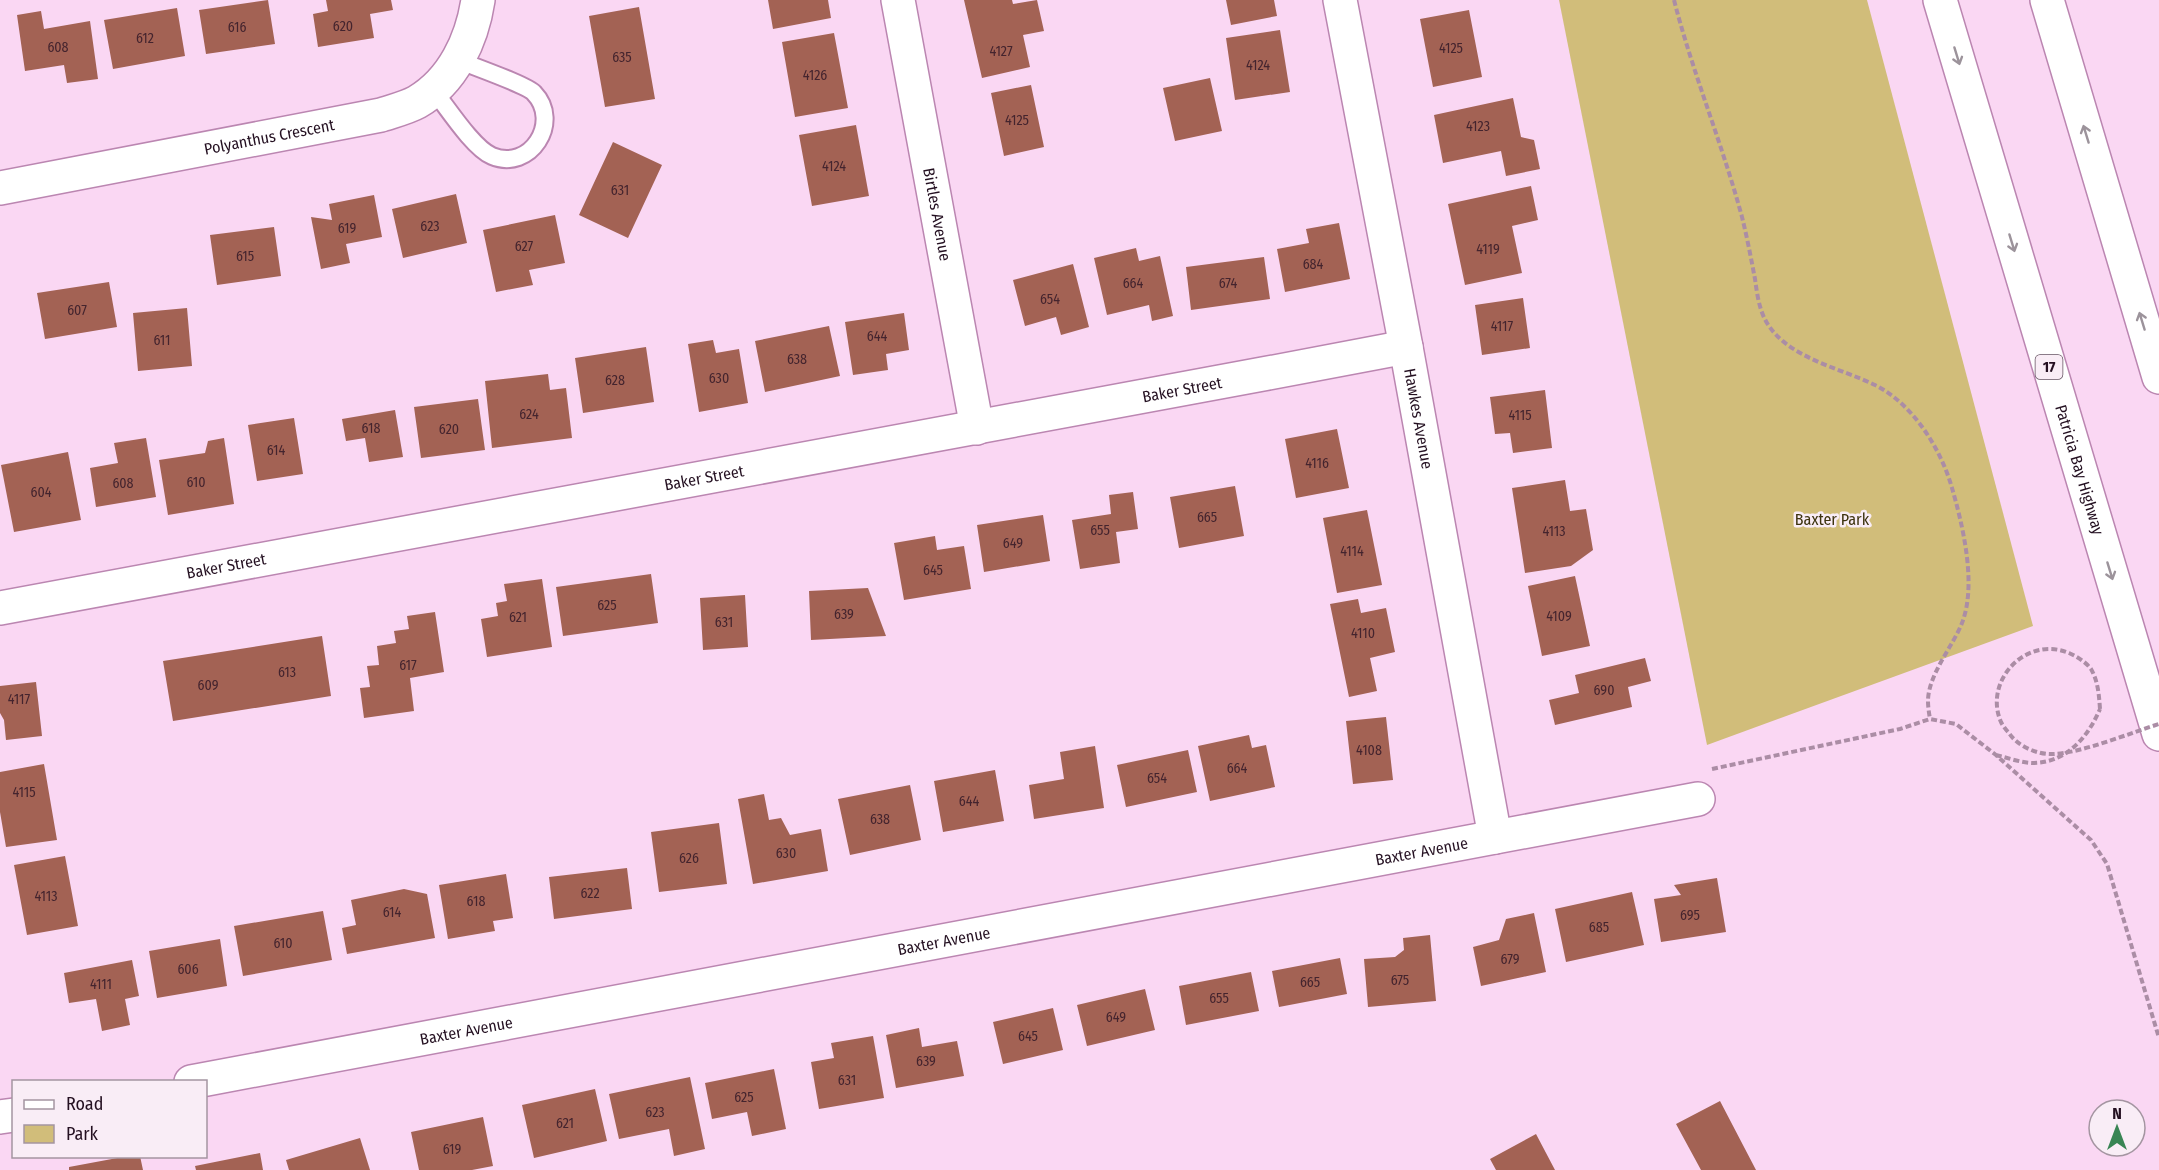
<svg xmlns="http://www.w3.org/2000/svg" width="2159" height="1170" viewBox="0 0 2159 1170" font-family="'Fira Sans Condensed',sans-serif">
	<rect width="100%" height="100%" fill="#fad7f3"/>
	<path fill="#d1bd7a" d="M1559,0H1867L2033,626L1707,745Z"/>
	<path fill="#a36254" d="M268,0L275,44L206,54L199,10Z
		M326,0H391L393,10L370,14L374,38L318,47L313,14L328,11Z
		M768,0H828L831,18L773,29Z
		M964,0H1012L1013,4L1037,0L1044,31L1023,35L1030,67L982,78Z
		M1226,0H1274L1277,16L1231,25Z
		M639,7L655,99L605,107L589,16Z
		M177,8L185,56L113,69L104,20Z
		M1469,10L1482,77L1433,87L1420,19Z
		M41,11L44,29L90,21L98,79L67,83L64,65L25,71L17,15Z
		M1280,30L1290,92L1235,100L1226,38Z
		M834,33L848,108L795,117L782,42Z
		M1210,78L1222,131L1175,141L1163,88Z
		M1031,85L1044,147L1004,156L991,93Z
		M1513,98L1521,137L1534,140L1540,169L1506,176L1501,151L1443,163L1434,115Z
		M856,125L869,196L812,206L799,135Z
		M613,142L662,165L628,238L579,215Z
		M1531,186L1538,220L1512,226L1522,273L1465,285L1448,204Z
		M456,194L467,243L403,258L392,209Z
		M374,195L382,237L346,244L350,263L321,269L311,217L332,220L329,204Z
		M555,215L565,263L529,270L533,285L496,292L483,230Z
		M1339,223L1350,279L1285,292L1277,249L1309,243L1306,229Z
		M274,227L281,276L217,285L210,235Z
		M1136,248L1139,261L1160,256L1173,316L1152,321L1149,305L1107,315L1094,258Z
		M1264,257L1270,299L1191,310L1186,267Z
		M1073,264L1089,327L1061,335L1056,317L1025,326L1013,280Z
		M109,282L117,327L45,339L37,293Z
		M1523,298L1530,348L1482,355L1475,305Z
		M187,308L192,366L138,371L133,313Z
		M904,313L909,350L886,354L888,370L853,375L845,322Z
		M829,326L840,376L765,392L755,341Z
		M713,340L716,353L739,349L748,403L699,412L688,344Z
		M646,347L654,402L583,413L575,358Z
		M548,374L550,390L566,388L572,438L492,448L485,381Z
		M1545,390L1552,448L1513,453L1510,433L1495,434L1490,397Z
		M478,399L485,450L421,458L414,407Z
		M395,410L403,457L369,462L365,438L346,441L342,419Z
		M294,418L303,474L257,481L248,425Z
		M1337,429L1349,488L1296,498L1285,439Z
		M146,438L156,497L96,507L90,468L118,463L114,443Z
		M224,438L234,504L168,515L159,460L205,453L208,441Z
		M68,452L81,520L14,532L1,465Z
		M1565,480L1570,511L1586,509L1593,550L1571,566L1525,573L1512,488Z
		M1235,486L1244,536L1179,548L1170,497Z
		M1133,492L1138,529L1116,532L1120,563L1080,569L1072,520L1111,514L1109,495Z
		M1367,510L1382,585L1337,593L1323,518Z
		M1043,515L1050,561L984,572L977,525Z
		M935,536L937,550L964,546L971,589L904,600L894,543Z
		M651,574L658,623L563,636L556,587Z
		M1575,576L1590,646L1542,656L1528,586Z
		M542,579L552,647L487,657L481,619L498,616L496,603L507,601L504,584Z
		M868,588L886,636L811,640L809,591Z
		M745,595L748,647L703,650L700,598Z
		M1358,599L1361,613L1386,608L1395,652L1370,658L1377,691L1349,697L1330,604Z
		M435,612L444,672L410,678L414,711L364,718L360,688L370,687L367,666L379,665L377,646L396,643L394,631L409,629L407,616Z
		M322,636L331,696L173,721L163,661Z
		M1645,658L1651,681L1628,687L1632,707L1555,725L1549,700L1579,693L1575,675Z
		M36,682L42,736L6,740L4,720L0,713V686Z
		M1386,717L1393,780L1353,784L1346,721Z
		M1249,735L1252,748L1266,745L1275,787L1210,801L1198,746Z
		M1095,746L1104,808L1034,819L1029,785L1064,779L1060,752Z
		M1188,750L1197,792L1126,807L1117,765Z
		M44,764L57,840L6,847L0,812V772Z
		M995,770L1004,821L943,832L934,781Z
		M910,785L921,840L850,855L838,799Z
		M764,794L769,820L781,818L790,835L821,829L828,871L753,884L738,799Z
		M719,823L727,884L659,892L651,832Z
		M65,856L78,926L27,935L14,865Z
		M627,868L632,909L554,919L549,877Z
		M506,874L513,918L493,921L495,931L448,939L439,885Z
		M1717,878L1726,932L1661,942L1654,899L1681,895L1674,885Z
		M404,889L427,894L435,938L347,954L342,928L356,925L351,900Z
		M1632,892L1644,945L1566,962L1555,909Z
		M323,911L332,960L243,976L234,926Z
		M1534,913L1546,972L1481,986L1473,947L1499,940L1506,919Z
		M1430,935L1436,1001L1368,1007L1364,959L1395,957L1404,950L1403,938Z
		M220,939L227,986L157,998L149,951Z
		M1340,958L1347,994L1279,1007L1272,971Z
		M132,960L139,996L125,999L130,1025L102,1031L96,999L69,1003L64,973Z
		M1251,972L1259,1011L1186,1025L1179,986Z
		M1145,989L1155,1030L1087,1046L1077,1005Z
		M1053,1008L1063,1050L1003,1064L993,1022Z
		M919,1028L922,1047L957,1041L964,1076L896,1088L886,1035Z
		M873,1036L884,1098L819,1109L811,1062L834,1058L831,1043Z
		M774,1069L786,1129L752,1136L747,1112L712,1119L705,1083Z
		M690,1077L705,1149L674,1156L669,1129L619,1139L609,1094Z
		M595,1089L607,1141L534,1158L522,1105Z
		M1720,1101L1756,1170H1701L1676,1124Z
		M483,1117L493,1166L472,1170H419L411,1132Z
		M1536,1134L1555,1170H1496L1490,1159Z
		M360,1138L370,1170H289L286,1160Z
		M260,1153L263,1170H196L195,1166Z
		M128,1156H140L143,1170H69V1167Z"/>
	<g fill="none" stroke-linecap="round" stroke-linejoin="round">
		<defs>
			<path id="lane" d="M434,91C447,107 473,148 492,156C530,172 562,122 534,93C527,85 472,66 458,60"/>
			<g id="street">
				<path id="s1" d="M898,0L977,428"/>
				<path id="s2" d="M1340,0L1406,347L1495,837"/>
				<path id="s3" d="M0,188L381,115C393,111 406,108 417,102C453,81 472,40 478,0"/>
				<path id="s4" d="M0,608C469,519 938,436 1406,347"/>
				<path id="s5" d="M191,1082L1698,799"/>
				<path d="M0,1117L14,1115"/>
			</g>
			<g id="highway">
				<path id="s6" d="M1940,0L2159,734"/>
				<path d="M2047,0L2159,377"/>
			</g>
		</defs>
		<use href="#lane" stroke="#bb86b1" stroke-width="20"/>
		<use href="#street" stroke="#bb86b1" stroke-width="36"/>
		<use href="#highway" stroke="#bb86b1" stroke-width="36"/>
		<path stroke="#ab8da5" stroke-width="4" stroke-dasharray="6 3" stroke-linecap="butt" d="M1674,0C1693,74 1722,143 1742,217C1747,237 1751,258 1755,279C1757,293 1759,310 1767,323C1788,358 1840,368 1875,385C1913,404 1941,449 1952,488C1963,526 1977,585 1962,623C1953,646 1928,675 1928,701C1928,707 1929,713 1930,719
			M1996,755C2008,758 2022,763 2034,763C2067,762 2088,737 2100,709
			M1712,769L1900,729L1930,719L1956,724L1996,755L2091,840L2107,864L2159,1038"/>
		<use href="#lane" stroke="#fff" stroke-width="16"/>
		<use href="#street" stroke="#fff" stroke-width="33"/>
		<use href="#highway" stroke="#fff" stroke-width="33"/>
		<path stroke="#ab8da5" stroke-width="4" stroke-dasharray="6 3" stroke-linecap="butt" d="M2100,709C2099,695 2098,681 2091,669C2086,662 2076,656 2069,653C2026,635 1983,681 2001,722C2003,726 2006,730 2009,733C2017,746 2038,755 2053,754C2082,753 2130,733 2159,724"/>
	</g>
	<defs><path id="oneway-shaft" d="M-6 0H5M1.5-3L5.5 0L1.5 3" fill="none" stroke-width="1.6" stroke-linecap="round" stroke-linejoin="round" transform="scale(1.5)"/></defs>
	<g stroke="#9c939b">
		<use href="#oneway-shaft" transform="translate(1957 56) rotate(73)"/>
		<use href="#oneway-shaft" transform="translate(2086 134) rotate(-107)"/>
		<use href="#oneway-shaft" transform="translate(2012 243) rotate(73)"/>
		<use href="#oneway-shaft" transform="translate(2142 321) rotate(-107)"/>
		<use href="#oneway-shaft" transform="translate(2110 571) rotate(73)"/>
	</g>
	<g text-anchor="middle" stroke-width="5" stroke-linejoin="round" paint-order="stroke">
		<g font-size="14" fill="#44242e">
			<text x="343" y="31">620</text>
			<text x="237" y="32">616</text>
			<text x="145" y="43">612</text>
			<text x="58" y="52">608</text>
			<text x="1451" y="53">4125</text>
			<text x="1001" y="56">4127</text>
			<text x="622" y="62">635</text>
			<text x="1258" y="70">4124</text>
			<text x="815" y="80">4126</text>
			<text x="1017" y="125">4125</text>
			<text x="1478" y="131">4123</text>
			<text x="834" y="171">4124</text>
			<text x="620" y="195">631</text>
			<text x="430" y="231">623</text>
			<text x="347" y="233">619</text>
			<text x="524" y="251">627</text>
			<text x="1488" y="254">4119</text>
			<text x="245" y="261">615</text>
			<text x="1313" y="269">684</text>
			<text x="1133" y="288">664</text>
			<text x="1228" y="288">674</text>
			<text x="1050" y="304">654</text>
			<text x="77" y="315">607</text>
			<text x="1502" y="331">4117</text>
			<text x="877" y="341">644</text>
			<text x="162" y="345">611</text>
			<text x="797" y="364">638</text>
			<text x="719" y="383">630</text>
			<text x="615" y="385">628</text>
			<text x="529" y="419">624</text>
			<text x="1520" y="420">4115</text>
			<text x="371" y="433">618</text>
			<text x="449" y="434">620</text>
			<text x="276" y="455">614</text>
			<text x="1317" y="468">4116</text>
			<text x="196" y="487">610</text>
			<text x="123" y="488">608</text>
			<text x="41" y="497">604</text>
			<text x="1207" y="522">665</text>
			<text x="1100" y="535">655</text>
			<text x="1554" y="536">4113</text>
			<text x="1013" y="548">649</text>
			<text x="1352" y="556">4114</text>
			<text x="933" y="575">645</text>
			<text x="607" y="610">625</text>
			<text x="844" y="619">639</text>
			<text x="1559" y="621">4109</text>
			<text x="518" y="622">621</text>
			<text x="724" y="627">631</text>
			<text x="1363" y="638">4110</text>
			<text x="408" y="670">617</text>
			<text x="287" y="677">613</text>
			<text x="208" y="690">609</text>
			<text x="1604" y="695">690</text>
			<text x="19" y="704">4117</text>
			<text x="1369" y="755">4108</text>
			<text x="1237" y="773">664</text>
			<text x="1157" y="783">654</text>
			<text x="24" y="797">4115</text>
			<text x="969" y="806">644</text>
			<text x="880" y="824">638</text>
			<text x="786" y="858">630</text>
			<text x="689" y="863">626</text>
			<text x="590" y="898">622</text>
			<text x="46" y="901">4113</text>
			<text x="476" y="906">618</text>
			<text x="392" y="917">614</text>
			<text x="1690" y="920">695</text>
			<text x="1599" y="932">685</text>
			<text x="283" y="948">610</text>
			<text x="1510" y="964">679</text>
			<text x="188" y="974">606</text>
			<text x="1400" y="985">675</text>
			<text x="1310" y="987">665</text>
			<text x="101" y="989">4111</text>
			<text x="1219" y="1003">655</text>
			<text x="1116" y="1022">649</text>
			<text x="1028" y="1041">645</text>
			<text x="926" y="1066">639</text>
			<text x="847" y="1085">631</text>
			<text x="744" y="1102">625</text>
			<text x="655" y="1117">623</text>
			<text x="565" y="1128">621</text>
			<text x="452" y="1154">619</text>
		</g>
		<rect fill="#f9edf6" stroke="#645261" stroke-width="1.5" x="2035.5" y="355" width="27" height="24" rx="4.5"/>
		<g font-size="15" font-weight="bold" fill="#241021">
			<text x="2049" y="372">17</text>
		</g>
		<g font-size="16" fill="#241021" stroke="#f9edf6">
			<text dy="6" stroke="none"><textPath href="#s3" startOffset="274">Polyanthus Crescent</textPath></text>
			<text dy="6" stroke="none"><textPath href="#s1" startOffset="218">Birtles Avenue</textPath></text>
			<text dy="6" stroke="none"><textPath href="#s4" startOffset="1202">Baker Street</textPath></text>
			<text dy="6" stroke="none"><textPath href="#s2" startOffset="426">Hawkes Avenue</textPath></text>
			<text dy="6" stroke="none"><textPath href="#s6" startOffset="490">Patricia Bay Highway</textPath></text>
			<text dy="6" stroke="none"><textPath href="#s4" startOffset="716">Baker Street</textPath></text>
			<text dy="6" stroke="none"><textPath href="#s4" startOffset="230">Baker Street</textPath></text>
			<text dy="6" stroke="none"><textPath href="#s5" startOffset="1252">Baxter Avenue</textPath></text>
			<text dy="6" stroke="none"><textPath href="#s5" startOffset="766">Baxter Avenue</textPath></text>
			<text dy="6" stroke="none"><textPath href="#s5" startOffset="280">Baxter Avenue</textPath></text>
		</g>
		<g font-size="16" fill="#3d330f" stroke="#f9edf6">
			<text x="1832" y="525">Baxter Park</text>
		</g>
	</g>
	<rect x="12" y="1080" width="195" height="78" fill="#f9edf6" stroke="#a495a1" stroke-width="1.5"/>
	<rect x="24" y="1100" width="30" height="9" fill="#ffffff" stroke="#a495a1" stroke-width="1.5"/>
	<text x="66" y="1110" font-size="18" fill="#241021">Road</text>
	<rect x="24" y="1125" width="30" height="18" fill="#d1bd7a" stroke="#a495a1" stroke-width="1.5"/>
	<text x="66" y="1140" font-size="18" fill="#241021">Park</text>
	<g transform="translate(2117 1128)"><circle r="28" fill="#f9edf6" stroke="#a495a1" stroke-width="1.5"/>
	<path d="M0-4.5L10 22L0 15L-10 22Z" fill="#398554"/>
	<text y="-9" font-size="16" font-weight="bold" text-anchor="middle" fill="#241021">N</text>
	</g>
</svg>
